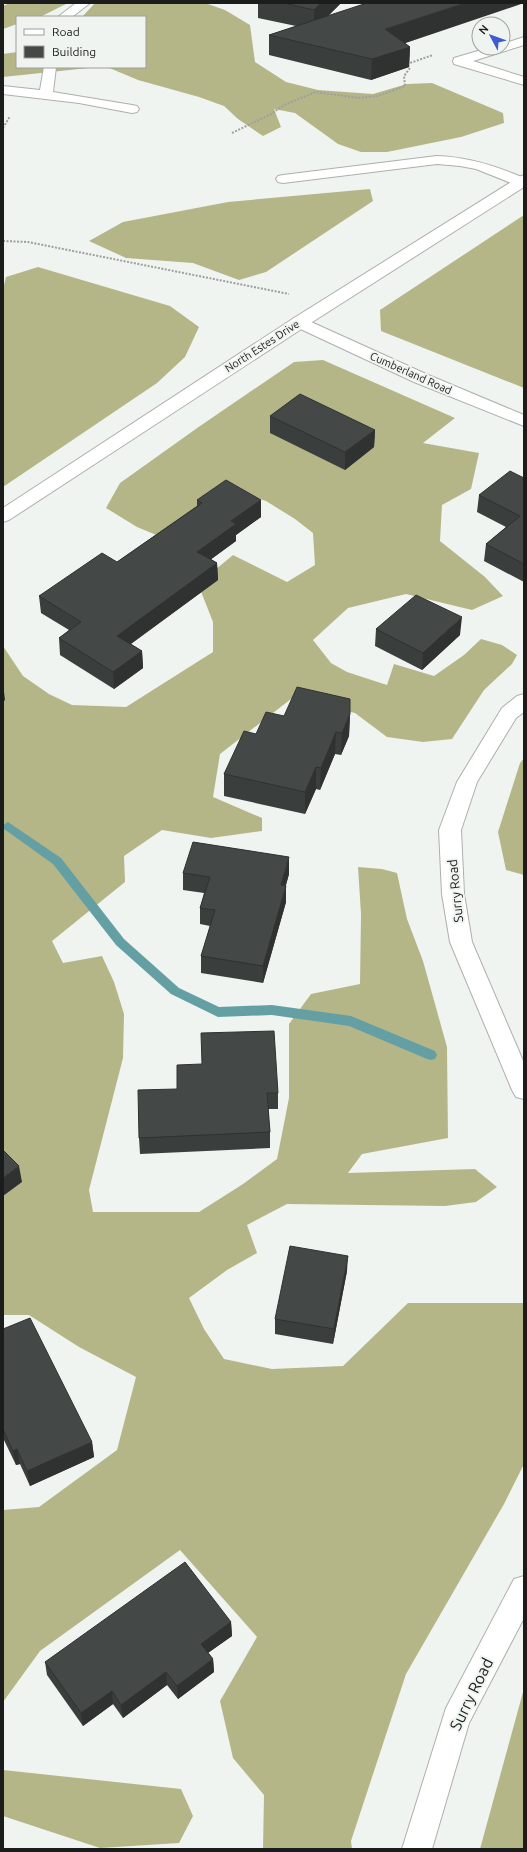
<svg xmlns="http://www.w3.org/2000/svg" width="527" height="1852" viewBox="0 0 527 1852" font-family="Ubuntu,sans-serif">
	<rect width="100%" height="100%" fill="#f0f4f1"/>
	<path fill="#b5b688" d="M10,3H68L40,17H17V24L3,29V6Z
		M95,3H205L225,10L250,25L255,62L286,82L318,90L373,94L407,84L432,83L503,113L504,123L461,137L387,152H361L338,144L295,113L274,109L281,127L263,136L238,119L224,106L199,97L138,80L107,67H145V17H82Z
		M17,52V67H98L3,77V54Z
		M370,189L373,201L266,272L239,280L193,263L126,258L89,241L123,222L228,202Z
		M524,215V388L381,331L380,310Z
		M38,267L170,306L199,327L185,357L157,383L3,487V289L6,277Z
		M323,360L455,418L423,443L479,453L471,489L442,505L440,541L485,577L503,596L472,610L406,594L348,608L313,640L331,663L347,672L387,685L394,664L434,676L464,655L481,639L502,645L517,655L512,664L484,690L452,739L423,742L387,737L355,713L291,699L220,754L213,797L262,818V831L211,838L162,830L124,856L125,882L52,941L63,963L102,956L114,982L124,1014L123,1058L89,1190L93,1212H199L243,1184L277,1159L289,1098V1024L311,994L360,984L361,914L358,867L382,869L397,873L407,919L423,961L447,1047L448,1138L362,1154L348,1173L475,1169L497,1187L476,1202L445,1206L287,1204L247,1225L257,1253L227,1270L189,1298L204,1329L224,1359L272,1369L343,1366L408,1303H524V1464L504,1504L406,1674L351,1841L352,1849H263L264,1795L233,1758L220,1701L257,1637L180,1550L40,1651L3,1702V1510L39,1507L117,1450L136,1377L79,1347L29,1315H3V646L23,676L49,694L72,705L126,707L213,652V622L198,584L233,555L287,582L315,565L313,533L295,519L266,501L227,488L161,537L137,527L106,508L120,483L200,426L294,362Z
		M524,758V875L506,870L498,832L520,763Z
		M524,1689V1849H480L523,1692Z
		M3,1770L181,1789L193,1816L179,1843L100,1848L3,1816Z"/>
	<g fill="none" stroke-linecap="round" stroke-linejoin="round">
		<path fill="#64a0a3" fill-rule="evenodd" d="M8,822L61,858L124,939L179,988L219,1007L272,1005L351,1016L435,1051L437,1055L435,1059L431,1060L427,1059L349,1026L272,1015L218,1017L171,994L116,945L53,864L4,829L3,825Z"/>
		<defs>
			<path id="lane" d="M76,3H90L72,17H58Z
				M524,37V45L473,61L524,77V85L454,64L453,61L454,58L488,48H503V44Z
				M44,67H56L53,92L132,105L137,106L139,109L137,112L132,113L79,103L3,94V86L40,90Z
				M437,156C468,157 496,166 524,178V185H516L476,169L460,166L437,164L283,183L278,182L276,179L278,176L283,175Z"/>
			<path id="street" d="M300,317L426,374L524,415V426L414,382L294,326L292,322L294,318Z
				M524,694V712L516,718L477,782L461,830L464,894L472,942L524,1063V1099L516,1097L512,1090L450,942L442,894L439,830L457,782L502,708L517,696Z
				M524,1576V1618L469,1723L432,1849H402L446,1708L514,1579Z"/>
			<path id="secondary" d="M524,175V187L306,326L9,520L3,522V508L294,318L519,177Z"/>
		</defs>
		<use href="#lane" stroke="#acb0ad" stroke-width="2"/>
		<use href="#street" stroke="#acb0ad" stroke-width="2"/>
		<use href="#secondary" stroke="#acb0ad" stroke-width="2"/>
		<path stroke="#9da09e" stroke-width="2" stroke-dasharray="2 1.5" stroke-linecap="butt" d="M3,128L10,116
			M232,133L271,114L284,105L316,92L358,98L378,96L405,86L404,76L410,68L407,64L433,55
			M3,241L28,242L289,294"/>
		<use href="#lane" fill="#fff" fill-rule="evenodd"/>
		<use href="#street" fill="#fff" fill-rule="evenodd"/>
		<use href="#secondary" fill="#fff" fill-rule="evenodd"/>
	</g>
	<path fill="#3a3e3d" d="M258,3H341L328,16L405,43L410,47L409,67L371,80L269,55V35L296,26L258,18Z
		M270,416L375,430L374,447L345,470L270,433Z
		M524,478V582L484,561L486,544L506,527L477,512L479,495Z
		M197,500H261V517L236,535V541L211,559L217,563L218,580L131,644L142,651L143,668L114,689L60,655L59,638L69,630L41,613L39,596L117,562L197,506Z
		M376,629L460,635L422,670L375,646Z
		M350,714L349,736L341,755L335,754L320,790L316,789L305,814L224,796V774L256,734L284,716Z
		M183,873L289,874L286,885V902L263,983L201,973V956L210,926L200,924V908L204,893L183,890Z
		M177,1089L278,1093V1109H268L270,1132V1148L140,1154L139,1138Z
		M347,1271L333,1344L275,1334V1319Z
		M3,1329L92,1442L94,1457L30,1486L20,1464L16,1465L3,1438Z
		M231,1622L232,1636L208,1653L213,1659L214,1672L178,1699L167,1685L123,1718L113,1704L83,1726L47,1675L45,1662Z"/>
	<path fill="#303232" d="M321,3H341L314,30V10Z
		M465,3H524L385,50V29Z
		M410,47L409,67L371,80L372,59Z
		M375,430L374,447L345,470V452Z
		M261,500V517L236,535V541L198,569L197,552L231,521Z
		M217,563L218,580L118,653L117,636Z
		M462,617L460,635L422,670L423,653Z
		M142,651L143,668L114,689L113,672Z
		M3,683L5,700L3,702Z
		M350,714L349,736L341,755L342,733Z
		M336,732L335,754L320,790L321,768Z
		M316,767V789L305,814V792Z
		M289,857V874L281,902V885Z
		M286,886V902L263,983V966Z
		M19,1166L22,1182L3,1196V1178Z
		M348,1256L347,1271L333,1344L334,1329Z
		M92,1442L94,1457L30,1486L27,1471Z
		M17,1449L20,1464L16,1465L13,1451Z
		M231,1622L232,1636L202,1657L201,1644Z
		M213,1659L214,1672L178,1699L177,1686Z
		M166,1672L167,1685L123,1718L121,1705Z
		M112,1691L113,1704L83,1726L81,1713Z"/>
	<path fill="#444847" stroke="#303232" d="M284,3H321L314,10Z
		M367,3H465L385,29L410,47L372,59L269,35Z
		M300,394L375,430L345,452L270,416Z
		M510,471L524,478V564L486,544L520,516L479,495Z
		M226,480L261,500L231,521L236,524L197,552L217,563L117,636L142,651L113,672L59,638L81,622L39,596L102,553L117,562L202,503L197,500Z
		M416,595L462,617L423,653L376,629Z
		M297,687L350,699V714L342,733L336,732L321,768L316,767L305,792L224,774L244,731L256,734L266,712L284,716Z
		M193,842L289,857L281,885L286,886L263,966L201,956L215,910L200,908L210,877L183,873Z
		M274,1031L278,1093H267L270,1132L139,1138L138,1090L177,1089V1065L202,1064L201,1033Z
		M3,1150L19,1166L3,1178Z
		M290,1246L348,1256L334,1329L275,1319Z
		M30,1318L92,1442L27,1471L17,1449L13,1451L3,1429V1329Z
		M185,1562L231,1622L201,1644L213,1659L177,1686L166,1672L121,1705L112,1691L81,1713L45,1662Z"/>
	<g text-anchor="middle" stroke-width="4" stroke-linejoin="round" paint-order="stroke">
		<g font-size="11" fill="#1b1d1c" stroke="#f0f4f1">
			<text transform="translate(262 346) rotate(-33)" y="4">North Estes Drive</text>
			<text transform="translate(411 373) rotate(24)" y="4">Cumberland Road</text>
		</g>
		<g font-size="13" fill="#1b1d1c" stroke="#f0f4f1">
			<text transform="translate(455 891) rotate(-96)" y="5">Surry Road</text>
		</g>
		<g font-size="16" fill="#1b1d1c" stroke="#f0f4f1">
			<text transform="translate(471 1694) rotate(-64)" y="6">Surry Road</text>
		</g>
	</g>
	<rect width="527" height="1852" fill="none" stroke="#1b1d1c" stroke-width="8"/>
	<rect x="16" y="16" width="130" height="52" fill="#f0f4f1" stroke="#9b9e9c"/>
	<rect x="24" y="29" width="20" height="6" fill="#ffffff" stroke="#9b9e9c"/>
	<text x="52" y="36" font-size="12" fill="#1b1d1c">Road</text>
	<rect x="24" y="46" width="20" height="12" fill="#444847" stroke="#9b9e9c"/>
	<text x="52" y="56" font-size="12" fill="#1b1d1c">Building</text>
	<g transform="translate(491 36) rotate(311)"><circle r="19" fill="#f0f4f1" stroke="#9b9e9c"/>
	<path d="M0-3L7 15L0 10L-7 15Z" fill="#3d5dcf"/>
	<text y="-6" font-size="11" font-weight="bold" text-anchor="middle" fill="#1b1d1c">N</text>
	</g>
</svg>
